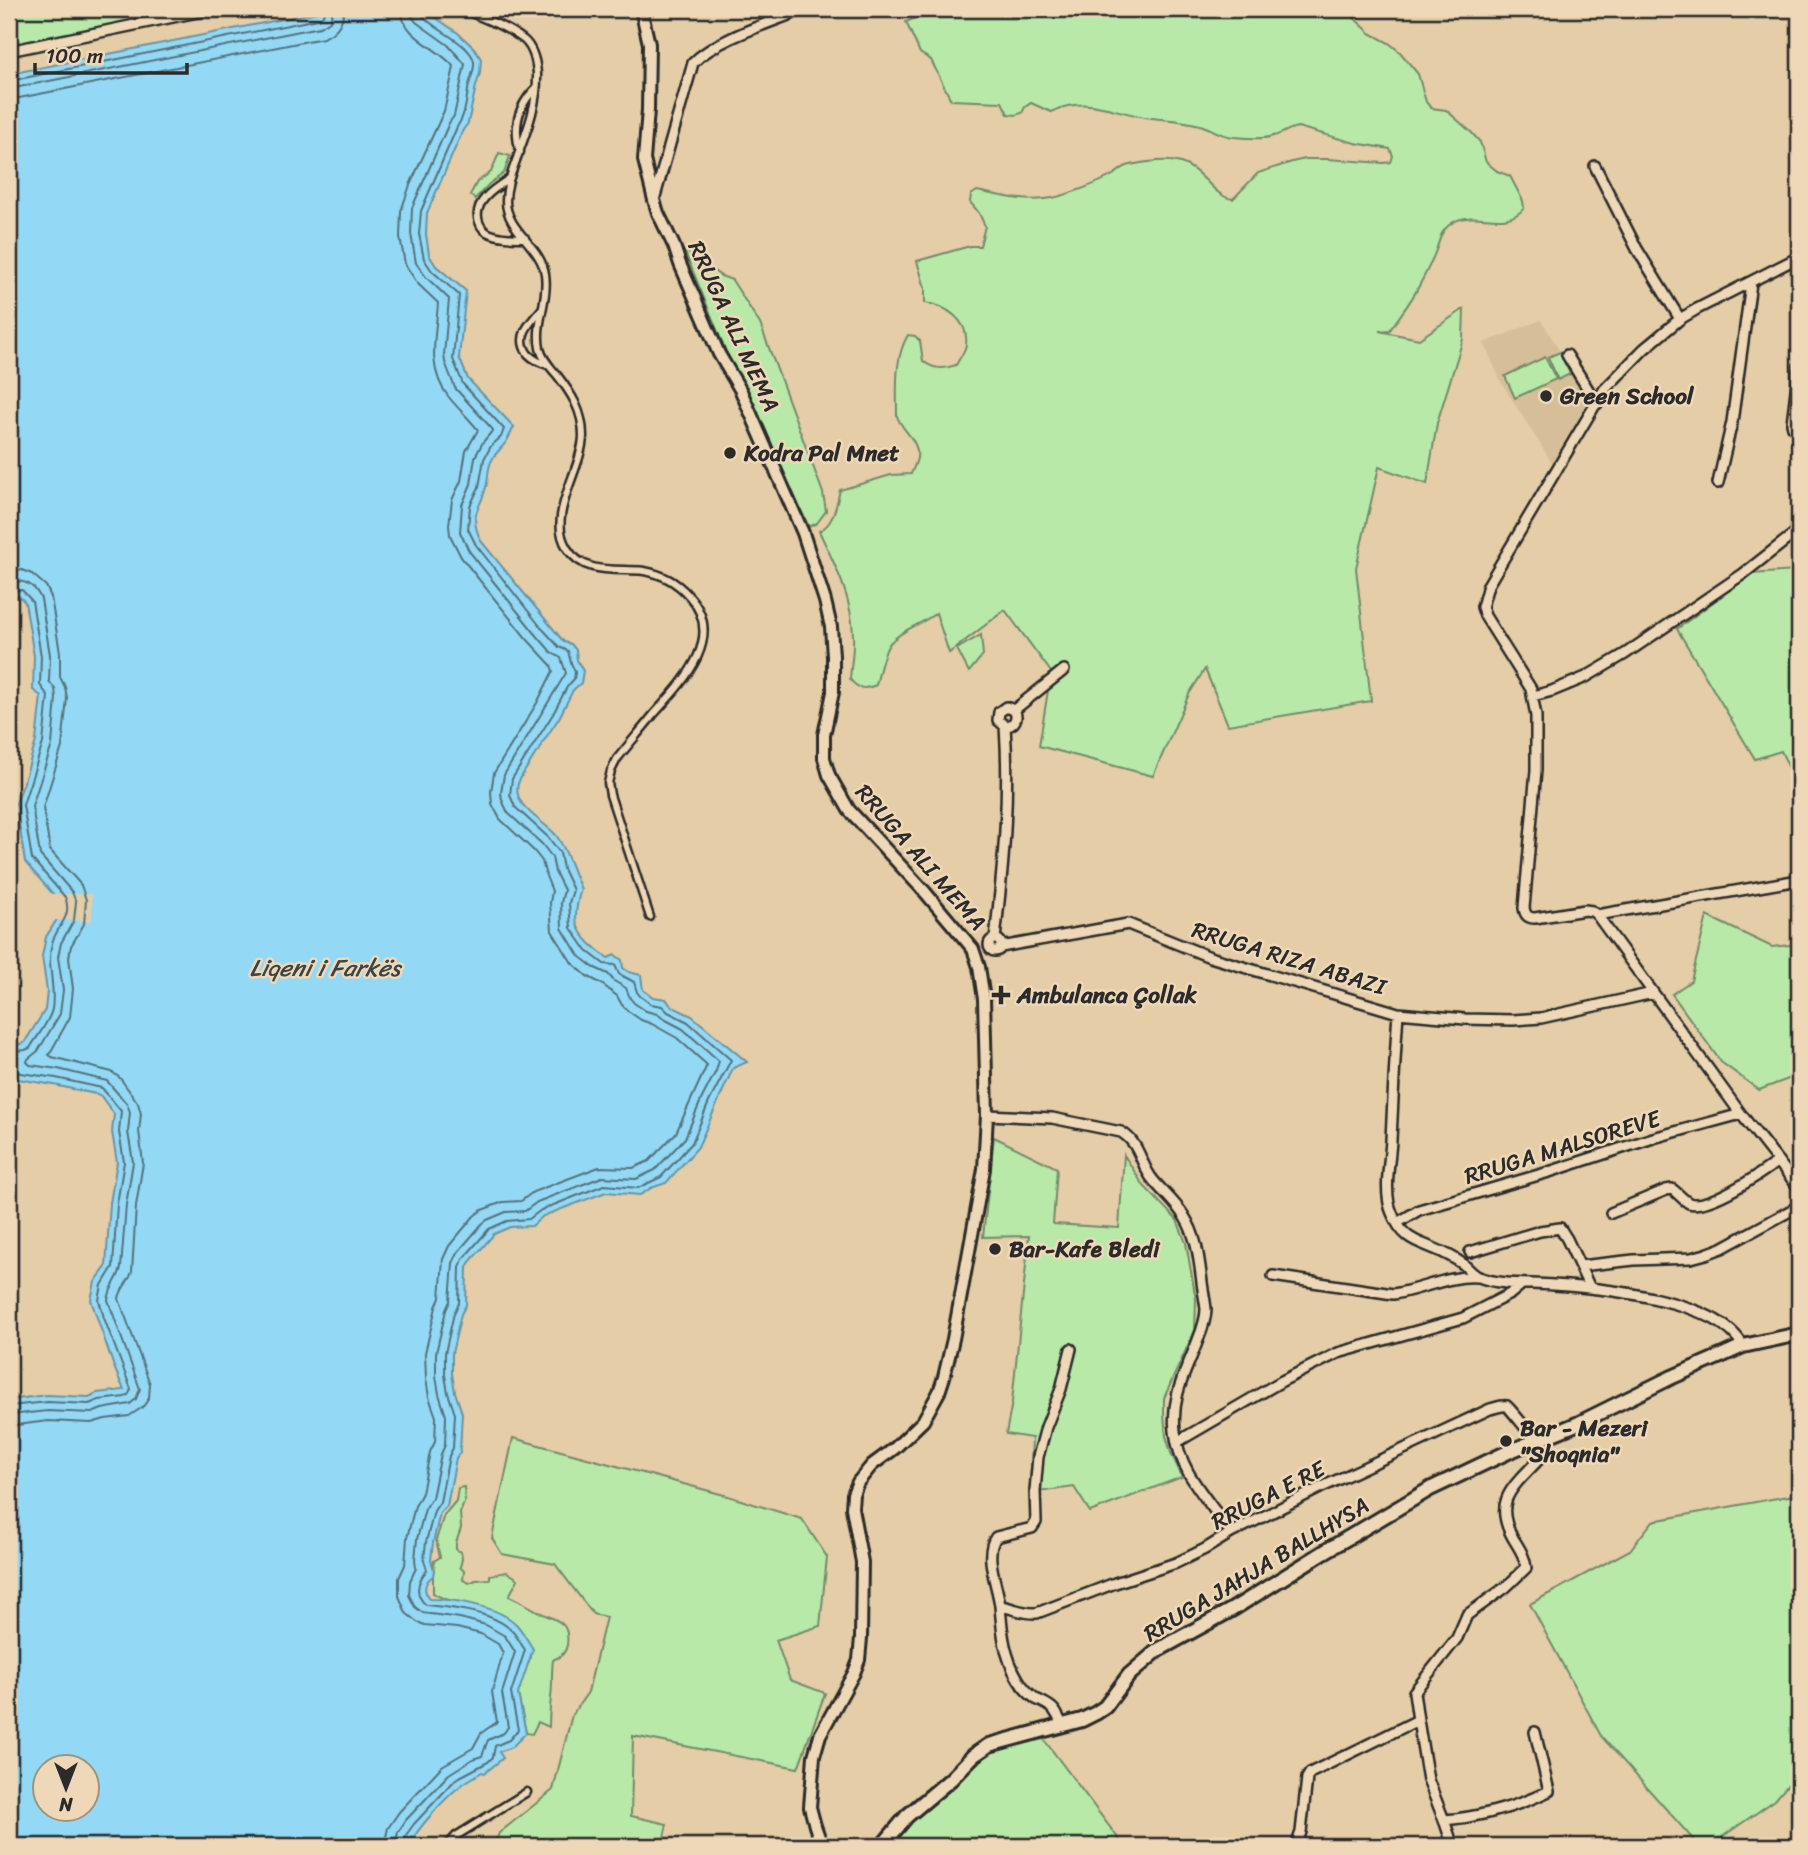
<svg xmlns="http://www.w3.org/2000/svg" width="1808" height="1855" viewBox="0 0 1808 1855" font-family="Sriracha,sans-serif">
	<rect width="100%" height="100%" fill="#e4cda7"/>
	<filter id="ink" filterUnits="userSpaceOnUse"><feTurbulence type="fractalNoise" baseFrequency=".0143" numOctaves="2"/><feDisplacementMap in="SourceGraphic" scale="14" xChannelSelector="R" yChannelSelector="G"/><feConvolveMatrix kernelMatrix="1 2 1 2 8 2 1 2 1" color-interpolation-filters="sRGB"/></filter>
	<g filter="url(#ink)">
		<path fill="#d6bf98" d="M1541,320L1560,351L1590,410L1552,463L1501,382L1484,343Z"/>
		<path fill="#b8e9a9" stroke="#728a6a" stroke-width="2" d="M9,9H194L9,47Z
			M936,9C964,8 990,14 1018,17L1017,9H1328L1350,14L1370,33L1389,43L1400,52L1418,74L1426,102L1431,108L1446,110L1471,132L1480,142L1486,162L1497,171L1510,176L1523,201L1524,208C1504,233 1471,205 1448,226C1440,233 1440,240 1436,250C1432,261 1426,273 1420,284C1412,301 1400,315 1390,330L1379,331L1419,339L1464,309L1463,339L1437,423L1427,484L1379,467L1356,568L1371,701L1228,725L1205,669L1189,694L1153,776L1039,746L1051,672L1005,610L949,653L936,613C921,625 902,629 890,643C883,651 879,674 876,685C865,690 857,689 850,679C851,665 854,650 853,635C852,597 835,565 819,531C834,524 836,506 840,490L891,475L911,474C913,468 917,462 917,457C920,441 901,430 897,416C897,389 894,358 908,335L915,336L920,341L923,361C934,370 944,369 956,365C959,359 966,350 966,344C969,320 945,305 925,303V288L917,261L970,246H980L985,226L979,213L970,202L971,195L977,191C1001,196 1027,203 1052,198C1068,195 1099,183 1113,175C1118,172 1122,168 1127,166C1138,163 1159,160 1170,161C1202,163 1211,197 1233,199L1258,173L1292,162L1305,159H1327L1384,163L1391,162L1393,156L1390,149L1355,143L1298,127C1289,128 1283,134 1273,136C1263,140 1246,138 1235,137C1219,136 1214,129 1200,125C1184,120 1168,120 1152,118C1115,114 1089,94 1051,112L1031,103L1025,107L1022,113L1015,115L1008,114L1002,102L951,100L931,60L920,53L906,22Z
			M499,153L510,156L504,173L489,184L475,199L470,195L477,182L491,172Z
			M684,250L721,276L732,280L760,324L823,493L826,511L817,523L809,527L725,349Z
			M1560,352L1570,374L1558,380L1548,357Z
			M1545,357L1556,379L1515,398L1505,376Z
			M1799,570V789L1781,751L1755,759L1677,629L1751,574L1796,571Z
			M981,635L983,655L969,672L957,649Z
			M1707,916L1772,947L1799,944V1075L1759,1090L1721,1062L1672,994L1691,981Z
			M994,1137L1057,1168L1053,1224L1119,1228L1124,1155L1143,1185L1177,1220L1186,1243L1196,1300L1195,1330L1164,1398V1415L1166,1436L1171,1453L1182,1477L1090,1512L1074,1487L1030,1493L1032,1438L1006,1434L1012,1402L1029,1236L983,1237Z
			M513,1438L728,1496L802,1519L827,1557L820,1626L776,1640L790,1680L825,1693L798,1768L633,1736L631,1816L667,1824L662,1846H494L499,1833L553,1790L572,1715L588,1692L606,1617L593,1614L555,1564L502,1554L492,1538Z
			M464,1487L465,1500L460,1513L461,1528L456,1543V1550L461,1552L462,1559L460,1567L464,1571L463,1580L469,1583L476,1580L490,1579V1575L507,1572L518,1579L509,1596C521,1601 531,1608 543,1614C559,1621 570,1623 567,1645C566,1653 561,1657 553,1660C551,1673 553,1684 551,1697C550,1707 549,1716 549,1727L538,1722L532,1734L526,1733L518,1694L491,1610C476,1606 445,1602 433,1593V1576L434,1561L440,1557L436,1540L444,1515L456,1501L458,1488Z
			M1799,1494V1772L1775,1800L1709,1846H1699L1601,1736L1530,1604L1630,1550L1653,1521Z
			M1042,1737L1124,1846H891L915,1817L944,1794L989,1753L1002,1747Z"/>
		<path fill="#93d9f5" stroke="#6993a4" stroke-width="2" fill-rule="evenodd" d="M333,9H423L458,33L475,49L481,59L480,73L476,86L468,123L463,130L427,213L426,234L429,255L436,266L466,291L459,357L468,379L514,427C511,432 509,438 506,442C501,449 496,452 492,460C487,468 489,478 486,487C480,511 468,513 481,541L564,642L571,644L576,650L577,660L583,671L581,683L573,690L559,718L541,745L540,750L536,753C531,762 524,771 519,781C509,805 543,820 556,835C568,851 572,871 581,889C578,899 574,913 577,924C581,937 597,951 608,958L615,955L622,960L623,968L629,972L641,975L643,990L653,997L666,999L671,1006L692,1016L747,1062L733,1068L698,1147L666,1183L651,1188L640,1195L606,1192L543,1216L532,1226L510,1227L494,1234L469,1263L467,1268L466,1305L461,1314L452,1353V1374L455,1392L462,1413L460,1452L456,1458L447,1506L440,1513L433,1543L431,1560L434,1570L433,1576C424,1582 423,1590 429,1599C454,1599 499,1606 517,1625C523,1632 528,1641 533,1649L518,1694L526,1733L512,1747L499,1752L503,1758L485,1773L482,1772C474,1777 465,1782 459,1787C445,1798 415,1831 409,1846H9V1400L47,1395L89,1397L97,1393L124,1390L114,1367L91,1300L95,1282L106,1267L110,1203L117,1162L112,1132L114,1114L100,1095L54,1085L12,1078L9,1080V1046L24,1043L45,1010L47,991L42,956L46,937L59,916L60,902L25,862L16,803L23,785L36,741L41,696L33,690L34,656L25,602L19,596L9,598V74ZM46,1768H88V1810H46Z"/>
		<path fill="#e4cda7" d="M49,894H92V921L52,920L56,915V903Z"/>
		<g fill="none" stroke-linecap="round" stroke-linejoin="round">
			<path stroke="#55717c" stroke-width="2" d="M9,81L318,19L323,15L325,9
				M9,89L320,27L330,21L333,9
				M9,100L323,38C336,33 343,23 344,9
				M9,571L22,570L32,574L46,586L51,597L60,653V677L65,687L67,698L62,747L43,808L50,850L81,885L86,900L84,924L71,946L69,958L73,989L70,1017L49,1055L52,1057L112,1072L120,1078L138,1103L141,1114L139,1131L143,1163L136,1206L132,1272C129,1282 120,1289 119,1299L150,1384L149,1398L143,1407L129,1416L105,1419L91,1423L48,1421L9,1426
				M9,582C24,579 35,585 41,599L50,655L49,681L55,689L56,698L52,745L32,806L40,855L72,892L76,902L74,920L61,943L58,957L63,990L60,1014L38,1051L28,1059L27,1062L30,1065L58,1069L107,1081L127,1104L130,1112L128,1132L133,1162L126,1205L121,1268C118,1280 110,1286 108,1300L140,1389L136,1399L130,1404L102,1409L92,1413L48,1411L9,1415
				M9,591L22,590L32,601L41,656L40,685L48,696L43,743L23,805L32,859L65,897C73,918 57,925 52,943C46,965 56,986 52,1009C49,1023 37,1036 30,1048L25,1050L9,1052
				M9,1072H14L56,1078L102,1088L121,1111L119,1132L124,1162L117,1204L113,1267L102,1285L99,1300L104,1318L131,1389L129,1394L125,1397L99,1400L89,1404L48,1402L9,1406
				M384,1846L388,1828L399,1812L442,1766L473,1748L481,1733L497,1722L492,1692L503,1653L498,1644L481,1634L457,1628L425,1625L417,1622L406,1613L399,1596V1578L405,1565L407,1538L415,1506L422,1493L430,1452L435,1442L436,1417L429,1397L426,1379L425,1353L436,1307L440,1298L443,1259L449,1246L474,1216L482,1210L503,1202L521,1201L533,1192L599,1167L633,1168L649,1161L676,1133L707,1065L677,1038L652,1024L641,1020L628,1011L622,1005L617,996L602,984L587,976L572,963L552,931L550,903L552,891L546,876L542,861L534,851L500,819L492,804L491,792L494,773L537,703L553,671L551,665L526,638L461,557L450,535L449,525L452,500L461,481L466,451L478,430C469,418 457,408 448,396C426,368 436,335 438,303L417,283L405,264L400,237L401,211L410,185L444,111L454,67C438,47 402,37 401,9
				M395,1846L398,1832L406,1820L449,1774L473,1759L482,1756L488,1740L504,1733L508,1727L502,1693L515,1652L505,1636L486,1625L460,1618L423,1613L415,1607L409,1595L410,1581L416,1568L415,1559L417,1539L425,1509L432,1498L441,1454L445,1445L446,1416L439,1394L436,1376V1353L446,1310L450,1301L453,1263L458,1252L482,1224L487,1220L506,1212L525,1211L537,1202L602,1177L636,1179L655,1170L685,1138L702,1098L716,1071L719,1061L683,1029L664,1019L657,1014L646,1011L634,1003L630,998L626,988L614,981L608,974L593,967L579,956L562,928L561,903L564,890L555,872L552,857L542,844L508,813L502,800L501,793L504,775L566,673L561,658L552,653L534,632L469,551L460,532L462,505L471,484L475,457L483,442L493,430L455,388L445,362L444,355L449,299L426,277L416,263L411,234L412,208L449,123L454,116L465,64L448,45L416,22L412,16L411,9
				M403,1846L406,1835L414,1824L456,1779L488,1762L493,1757L495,1746L509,1740L518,1730L511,1693L525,1650C521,1644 517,1636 512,1631C493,1611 452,1608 426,1605C414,1595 417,1581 427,1570L424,1560L426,1542L434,1511L440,1502L449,1456L453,1448L455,1414L448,1393L445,1375V1353L454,1313L459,1303L460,1267L463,1259L489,1229L507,1221L529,1219L541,1210L604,1185L638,1188L661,1177L692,1143L709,1102L731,1060L688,1022L668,1012L662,1006L651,1004L640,996L637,992L634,982L619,974L615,965L604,964L587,951L571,928L569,903L573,890L563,869L560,853L549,838L515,807L510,795L512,779L553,714L567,687L574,679L575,672L571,663L568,651L559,647L540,626L476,545L468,529L470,506L479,487L484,459L491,446L501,437L504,429L463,384L453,359L459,295L432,271L424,259L419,234L421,211L457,127C465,116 466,103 468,90C469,81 475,71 474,62C471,41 422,26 420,9"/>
			<defs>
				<path id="pedestrian" d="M462,9C482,18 506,26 524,40C533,48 536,61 537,73C538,102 528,128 518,155C513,170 506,184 506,201C506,230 541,246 545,274C549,299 535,323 540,348C542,358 550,367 557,375C571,393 583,411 583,436C582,471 546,515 567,548C584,576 617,568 644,571C663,574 677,582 689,596C727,638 682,683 654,714C642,729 629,744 617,759L611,771L608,783L610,795L650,917
					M520,152C513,128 517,107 535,89
					M509,179C495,188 472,202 479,222C481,228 485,232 491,234C501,238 514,238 525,238
					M542,309C530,322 515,337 528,354C534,360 541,363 548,365
					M447,1846L456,1836L527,1792"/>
				<path id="minor" d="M9,51L212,9
					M1595,166L1637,249L1680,319
					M654,200L693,63C715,39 773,22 804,9
					M1799,257L1697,309L1680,319L1644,349L1604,390L1488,585L1482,607L1485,616L1531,689L1536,716V770L1524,908C1525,915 1528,918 1535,918L1585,910L1592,911L1597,915L1741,1114L1799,1188
					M1567,355L1597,404
					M1799,366L1792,423L1793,427L1799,426
					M1718,483L1732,422L1751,283
					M1533,696L1552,691L1586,677L1625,654L1743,574L1799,530
					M1014,710L1064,670
					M1005,726L998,720L999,712L1006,707L1014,710
					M1005,726C1014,726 1019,718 1014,710
					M1597,915L1793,881L1799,877
					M989 945a6 6 0 1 1 12 0a6 6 0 1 1-12 0Z
					M995,939C1003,868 1010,797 1005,726
					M1001,947L1128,924L1210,957L1398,1013L1465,1019L1513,1020L1541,1018L1653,993
					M1398,1013C1395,1055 1393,1097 1391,1140C1390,1162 1383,1192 1392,1213C1404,1243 1420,1241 1444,1253C1451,1256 1457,1260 1463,1264C1468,1268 1473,1275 1479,1277C1502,1286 1529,1283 1553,1285C1601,1288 1719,1299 1743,1346
					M987,1115L1052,1118L1121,1132C1140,1143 1140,1164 1153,1180C1163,1192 1175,1202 1184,1216C1197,1236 1199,1259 1202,1282C1203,1291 1205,1300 1206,1309C1206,1319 1202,1330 1198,1340C1186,1372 1171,1395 1175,1431C1179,1473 1209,1500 1231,1533
					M1611,1213L1666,1190L1672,1189C1678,1193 1683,1200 1689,1203C1708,1210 1762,1173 1778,1161
					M1397,1223L1419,1210L1549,1172L1653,1138L1741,1114
					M1470,1252L1540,1231L1560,1228L1567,1239L1590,1288
					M1580,1266L1634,1260L1691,1258L1706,1254L1722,1248L1799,1206
					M1273,1276L1393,1294C1421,1290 1449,1275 1477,1277
					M1177,1442L1282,1381L1338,1353L1463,1318L1510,1294L1522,1284
					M1000,1606C1013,1608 1024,1614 1037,1613L1115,1583L1176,1563L1205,1549L1231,1533L1320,1488L1490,1409C1495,1408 1501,1405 1507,1406C1509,1407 1533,1437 1536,1441C1540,1446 1540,1452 1540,1458C1516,1485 1491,1499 1513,1538C1519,1548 1525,1556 1526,1568L1506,1587L1467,1615L1457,1638L1414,1692L1418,1720L1310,1773L1307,1778L1301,1832L1296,1846
					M1418,1720L1428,1780L1444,1820C1481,1817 1516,1807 1549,1791L1535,1732
					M1062,1725C1060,1720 1057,1714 1054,1710C1050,1705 1042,1702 1036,1699C1029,1694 1022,1686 1018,1679C1004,1656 1002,1631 1000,1606C998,1586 983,1555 996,1537L1032,1528L1036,1522L1035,1491L1038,1457L1046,1427L1061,1389L1071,1349
					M1444,1820L1453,1846"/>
				<path id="tertiary" d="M641,9L649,44L648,110L644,160L654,200L658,213L674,246L680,264L719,354L741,391L803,533L825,601L831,627L833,656V692L824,735V758L829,775L849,810L925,892L973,949L979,967L984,999L987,1115L984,1169L953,1339L944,1377L939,1392L923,1421L895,1448L872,1465L858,1482L853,1494L852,1508L862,1562L861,1638L859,1660L854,1673L820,1735L814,1756L810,1807L815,1826L822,1846"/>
				<path id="secondary" d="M882,1846L907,1816L951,1779L973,1756L989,1745L1082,1720L1096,1713L1105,1707L1129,1675L1158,1650L1233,1609L1324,1552L1430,1489L1508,1452L1579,1423L1670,1378L1723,1355L1743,1346L1799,1334"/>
			</defs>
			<use href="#pedestrian" stroke="#2b2b2b" stroke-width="11"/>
			<use href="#minor" stroke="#2b2b2b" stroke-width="14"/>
			<use href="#tertiary" stroke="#2b2b2b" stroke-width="16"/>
			<use href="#secondary" stroke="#2b2b2b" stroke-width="18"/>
			<use href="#pedestrian" stroke="#eed8b7" stroke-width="6"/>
			<use href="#minor" stroke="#eed8b7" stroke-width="9"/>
			<use href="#tertiary" stroke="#eed8b7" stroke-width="10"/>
			<use href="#secondary" stroke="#eed8b7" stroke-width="12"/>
		</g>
	</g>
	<g fill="#2b2b2b" stroke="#eed8b7" stroke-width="2.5">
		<circle cx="1546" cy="396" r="7"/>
		<circle cx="730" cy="453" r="7"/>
		<path d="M997.5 984.5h7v7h7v7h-7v7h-7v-7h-7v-7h7z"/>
		<circle cx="995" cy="1249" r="7"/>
		<circle cx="1506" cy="1441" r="7"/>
	</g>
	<g text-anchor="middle" stroke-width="5" stroke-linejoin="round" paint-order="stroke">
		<g font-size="23" fill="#2b2b2b" stroke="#eed8b7">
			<text transform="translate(734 326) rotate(65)" y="8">RRUGA ALI MEMA</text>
			<text transform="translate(921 857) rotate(49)" y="8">RRUGA ALI MEMA</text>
			<text transform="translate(1289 958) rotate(17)" y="8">RRUGA RIZA ABAZI</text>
			<text transform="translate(1562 1147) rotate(-17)" y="8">RRUGA MALSOREVE</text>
			<text transform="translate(1268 1495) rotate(-27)" y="8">RRUGA E RE</text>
			<text transform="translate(1256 1569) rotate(-31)" y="8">RRUGA JAHJA BALLHYSA</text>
		</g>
		<g font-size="23" font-weight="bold" fill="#2b2b2b" stroke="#eed8b7" text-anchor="start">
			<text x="1560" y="404">Green School</text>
			<text x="744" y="461">Kodra Pal Mnet</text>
			<text x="1017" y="1003">Ambulanca Çollak</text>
			<text x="1009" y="1257">Bar-Kafe Bledi</text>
			<text x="1520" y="1436">Bar - Mezeri<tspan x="1520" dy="26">"Shoqnia"</tspan></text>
		</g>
		<g font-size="24" font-style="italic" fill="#3b4549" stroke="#eed8b7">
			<text x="325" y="976">Liqeni i Farkës</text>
		</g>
	</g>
	<rect width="1808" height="1855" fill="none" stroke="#eed8b7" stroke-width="35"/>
	<rect x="18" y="18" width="1773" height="1820" fill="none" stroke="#2b2b2b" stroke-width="2.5" filter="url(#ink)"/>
	<g transform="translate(66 1788) rotate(180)"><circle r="33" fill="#eed8b7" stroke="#a0937f" stroke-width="2"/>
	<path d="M0-5L12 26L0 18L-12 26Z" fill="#2b2b2b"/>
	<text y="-10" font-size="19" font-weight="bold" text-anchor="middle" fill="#2b2b2b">N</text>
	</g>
	<path d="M35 63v10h152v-10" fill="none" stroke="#2b2b2b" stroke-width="3.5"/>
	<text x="46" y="63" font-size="21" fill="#2b2b2b" stroke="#eed8b7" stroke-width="5" paint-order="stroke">100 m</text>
</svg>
